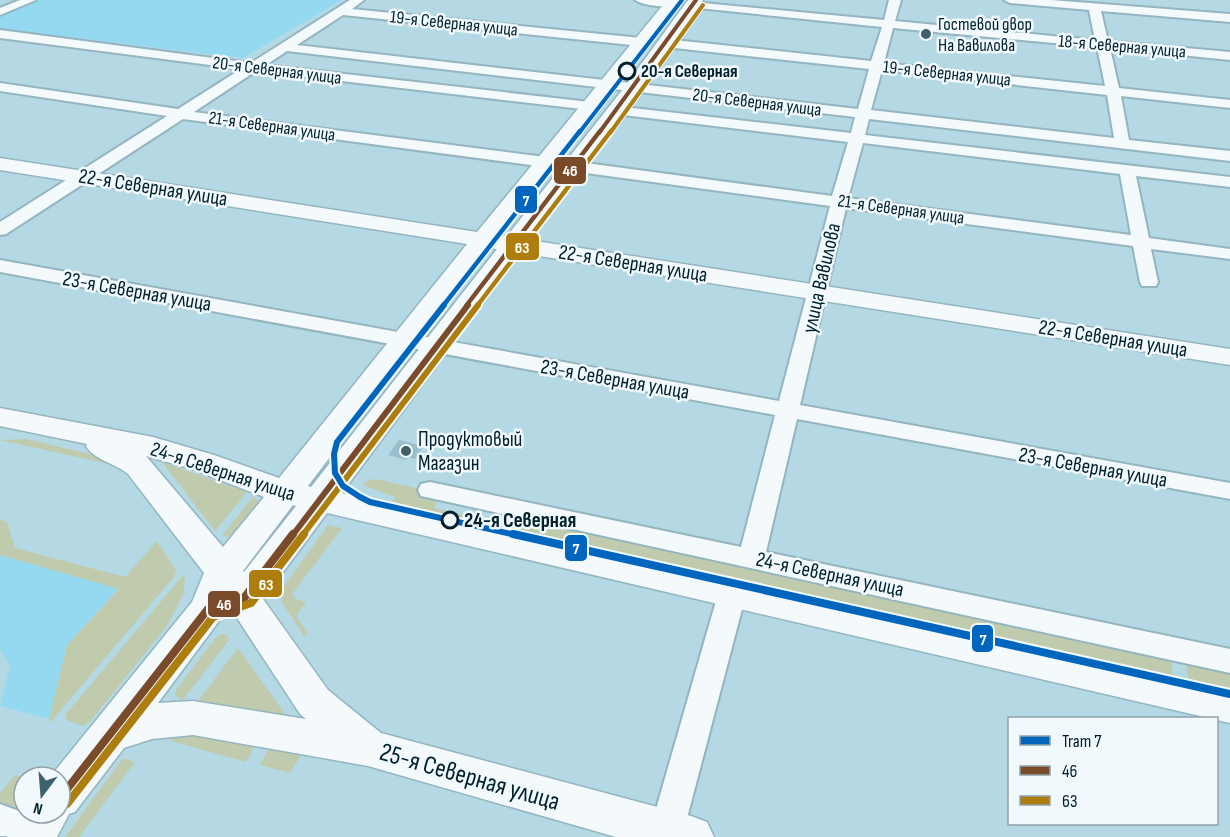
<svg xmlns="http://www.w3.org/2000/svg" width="1230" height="837" viewBox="0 0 1230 837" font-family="'Sofia Sans Condensed',sans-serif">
	<rect width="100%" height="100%" fill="#b5d8e5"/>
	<path fill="#94d9f0" d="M37,0H342L243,58L0,29V15Z
		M0,555L119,588L67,645L49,719L0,706L10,666L0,649Z"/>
	<path fill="#c0cbad" d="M26,439L90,454L109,464L0,440Z
		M162,462L247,492L215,531Z
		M376,479L425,490L421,496L438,500L434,508L492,521L498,513L660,545L1170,656L1175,689L390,505L395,497L362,485L369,480Z
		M253,496L261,504L233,537L222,536Z
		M0,520L7,522L15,548L125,577L157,541L176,570L173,578L50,723L49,719L67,645L119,589L0,555Z
		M328,525L342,528L293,593L294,598L306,602L296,616L308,633L304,636L281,601L282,589Z
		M185,573L184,593L167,626L90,722L83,726L67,720L65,715Z
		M221,634H226L229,640L182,701L175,695L176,690L216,637Z
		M238,648L283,711L285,717L195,705Z
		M1185,655L1230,665V695L1189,686Z
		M180,729L256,743L246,762L171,741Z
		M270,746L301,755L290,773L260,765Z
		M123,758L135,762L79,837H65Z
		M16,774L24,781V802L16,807L0,802V793Z"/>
	<path fill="#9abfcc" d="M399,440L424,446L415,459L408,457L406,460L388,455Z"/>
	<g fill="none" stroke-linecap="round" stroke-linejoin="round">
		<defs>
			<path id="minor" d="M20,0H36L0,15V8Z
				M350,0H364L352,9L641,38L647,42L641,46L343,15L297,45L858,109L869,69L665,47L659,43L665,39L871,61L882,27L688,7L686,5L692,2L884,20L889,0H901L895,21L1095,40L1089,10L1010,3L1004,0H1051L1230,14V22L1101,11L1108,41L1230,52V60L1110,48L1119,88L1230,100V108L1121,96L1129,140L1230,151V161L869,119L865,135L1230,177V187L1136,176L1149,238L1230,249V259L1151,249L1158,282L1156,286H1142L1140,282L1133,246L846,208L800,405L1230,483V499L797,419L766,552L1230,649V673L430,498L421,496L418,490L421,484L430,482L741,547L775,415L0,272V260L779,401L830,206L571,171L563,166L571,161L832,196L848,142L615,114L608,110L615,106L851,133L855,117L287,51L266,65L590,102L597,106L590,110L256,71L194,112L545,157L553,162L545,167L183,119L6,234L0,235V222L167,116L0,91V83L178,109L241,69L0,38V30L251,63ZM893,28L1097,47L1105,86L884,63ZM882,70L1107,95L1114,138L871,110ZM863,143L1120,174L1131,235L848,198Z
				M635,0H675L679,3C671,9 643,6 635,0Z
				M732,584L742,587L746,594L682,837H648L718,594L722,587Z
				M0,804L46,821L51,832L49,837L0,836Z"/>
			<path id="major" d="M667,0H682L499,235L507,236L623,89L688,0H703L635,97L529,240L1230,349V365L520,253L342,493L1230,689V723L327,513L263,599L328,690L381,733L691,816L707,822L714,837H616L368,766L193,735L152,739L124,748L75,812L69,814L57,837H7L14,822L24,809V813H60V777H50L192,602L204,573L128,474C115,463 94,460 86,446L87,444L0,426V408L153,437L214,455L279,478L467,244L0,170V158L477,232ZM489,248L497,249L311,487L308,486ZM146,456L192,469L264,497L223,547ZM293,505L296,506L244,572L243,571ZM235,615L300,714L306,719L193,701L158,703L222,617Z"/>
		</defs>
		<use href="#minor" stroke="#94b5c0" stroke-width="4"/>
		<use href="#major" stroke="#94b5c0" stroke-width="3"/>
		<use href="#minor" fill="#f4f9fb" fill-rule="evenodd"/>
		<use href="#major" fill="#f4f9fb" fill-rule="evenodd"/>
		<defs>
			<path id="bus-1-far3" d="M599,133L696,0"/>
			<path id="bus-1-far2" d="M466,306L600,131"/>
			<path id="bus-1-far1" d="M292,536L468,305"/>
			<path id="bus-1" d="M60,798L208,609L244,598L293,534"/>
			<path id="bus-2-far3" d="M610,133L703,5"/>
			<path id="bus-2-far2" d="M477,306L611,131"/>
			<path id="bus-2-far1" d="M302,536L478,305"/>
			<path id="bus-2" d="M67,804L213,617L251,603L304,534"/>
		</defs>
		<use href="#bus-1-far3" stroke="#f1f9fc" stroke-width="6"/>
		<use href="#bus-1-far2" stroke="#f1f9fc" stroke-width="8"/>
		<use href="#bus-1-far1" stroke="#f1f9fc" stroke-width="10"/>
		<use href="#bus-1" stroke="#f1f9fc" stroke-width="12"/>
		<use href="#bus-2-far3" stroke="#f1f9fc" stroke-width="6"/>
		<use href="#bus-2-far2" stroke="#f1f9fc" stroke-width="8"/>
		<use href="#bus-2-far1" stroke="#f1f9fc" stroke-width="10"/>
		<use href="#bus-2" stroke="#f1f9fc" stroke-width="12"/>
		<use href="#bus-1-far3" stroke="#7a4b2a" stroke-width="4"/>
		<use href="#bus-1-far2" stroke="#7a4b2a" stroke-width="4.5"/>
		<use href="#bus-1-far1" stroke="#7a4b2a" stroke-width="6"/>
		<use href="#bus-1" stroke="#7a4b2a" stroke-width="8"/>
		<use href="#bus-2-far3" stroke="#ad7e0d" stroke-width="4"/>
		<use href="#bus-2-far2" stroke="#ad7e0d" stroke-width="4.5"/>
		<use href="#bus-2-far1" stroke="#ad7e0d" stroke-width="6"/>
		<use href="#bus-2" stroke="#ad7e0d" stroke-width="8"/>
		<defs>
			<path id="tram-1-far3" d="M579,133L682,0"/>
			<path id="tram-1-far2" d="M443,306L580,131"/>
			<path id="tram-1-far1" d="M444,305L337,442L334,454L335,473L343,486L360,497L370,502L520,536"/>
			<path id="tram-1" d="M513,534L1230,694"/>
		</defs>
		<use href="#tram-1-far3" stroke="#f1f9fc" stroke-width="6"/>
		<use href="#tram-1-far2" stroke="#f1f9fc" stroke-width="8"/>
		<use href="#tram-1-far1" stroke="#f1f9fc" stroke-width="10"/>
		<use href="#tram-1" stroke="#f1f9fc" stroke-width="12"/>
		<use href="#tram-1-far3" stroke="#0065bd" stroke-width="4"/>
		<use href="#tram-1-far2" stroke="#0065bd" stroke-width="4.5"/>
		<use href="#tram-1-far1" stroke="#0065bd" stroke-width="6"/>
		<use href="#tram-1" stroke="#0065bd" stroke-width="8"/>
	</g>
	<g fill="#3f616d" stroke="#f1f9fc" stroke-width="2">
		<circle cx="926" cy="34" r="6"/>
		<circle cx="406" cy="451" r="6"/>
	</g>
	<g fill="#f1f9fc" stroke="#00212c" stroke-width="3">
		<circle cx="627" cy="71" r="8"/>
		<circle cx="450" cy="520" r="8"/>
	</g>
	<g text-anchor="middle" stroke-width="5" stroke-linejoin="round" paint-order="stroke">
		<g font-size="18" fill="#00212c" stroke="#f1f9fc">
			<text transform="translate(454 23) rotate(6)" y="6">19-я Северная улица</text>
			<text transform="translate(1122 46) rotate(5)" y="6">18-я Северная улица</text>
			<text transform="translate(277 70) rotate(7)" y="6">20-я Северная улица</text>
			<text transform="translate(947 73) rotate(6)" y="6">19-я Северная улица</text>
			<text transform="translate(757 102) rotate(7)" y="6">20-я Северная улица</text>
			<text transform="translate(272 126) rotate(8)" y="6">21-я Северная улица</text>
			<text transform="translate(901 209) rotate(8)" y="6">21-я Северная улица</text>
		</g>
		<g font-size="18" fill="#00212c" stroke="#f1f9fc" text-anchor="start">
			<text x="938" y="30">Гостевой двор<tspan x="938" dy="21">На Вавилова</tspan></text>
		</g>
		<g font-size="18" font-weight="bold" fill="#00212c" stroke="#f1f9fc" text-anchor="start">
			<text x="641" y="77">20-я Северная</text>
		</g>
		<g font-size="21" fill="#00212c" stroke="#f1f9fc">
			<text transform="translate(153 187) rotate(9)" y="7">22-я Северная улица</text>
			<text transform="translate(633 263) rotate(9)" y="7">22-я Северная улица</text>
			<text transform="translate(821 278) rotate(-77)" y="7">улица Вавилова</text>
			<text transform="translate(137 291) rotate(10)" y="7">23-я Северная улица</text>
			<text transform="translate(1113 338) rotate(9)" y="7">22-я Северная улица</text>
			<text transform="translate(615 379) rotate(10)" y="7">23-я Северная улица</text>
			<text transform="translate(1093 467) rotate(10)" y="7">23-я Северная улица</text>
			<text transform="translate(223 471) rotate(18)" y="7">24-я Северная улица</text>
			<text transform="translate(830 574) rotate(12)" y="7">24-я Северная улица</text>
		</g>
		<g font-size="21" fill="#00212c" stroke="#f1f9fc" text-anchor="start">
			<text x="418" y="446">Продуктовый<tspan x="418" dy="24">Магазин</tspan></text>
		</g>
		<g font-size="21" font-weight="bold" fill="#00212c" stroke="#f1f9fc" text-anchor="start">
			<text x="464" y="527">24-я Северная</text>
		</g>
		<g font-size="26" fill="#00212c" stroke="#f1f9fc">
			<text transform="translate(470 776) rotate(16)" y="9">25-я Северная улица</text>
		</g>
	</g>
	<g stroke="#f1f9fc" stroke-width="2">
		<rect x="553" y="156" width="34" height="29" rx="6" fill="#7a4b2a"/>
		<rect x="514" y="185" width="24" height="29" rx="6" fill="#0065bd"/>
		<rect x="505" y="232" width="35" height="29" rx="6" fill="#ad7e0d"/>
		<rect x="564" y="534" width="24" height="28" rx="6" fill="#0065bd"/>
		<rect x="248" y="569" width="35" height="29" rx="6" fill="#ad7e0d"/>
		<rect x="207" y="590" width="34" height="28" rx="6" fill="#7a4b2a"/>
		<rect x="971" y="624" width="23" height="29" rx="6" fill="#0065bd"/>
	</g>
	<g font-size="16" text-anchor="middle" font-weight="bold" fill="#fff">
		<text x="570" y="176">46</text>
		<text x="526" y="206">7</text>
		<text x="522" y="253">63</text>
		<text x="576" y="554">7</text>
		<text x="266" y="590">63</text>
		<text x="224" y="610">46</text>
		<text x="983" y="645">7</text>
	</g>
	<rect x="1008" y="717" width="210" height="108" fill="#f1f9fc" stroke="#91a3a9" stroke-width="1.5"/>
	<rect x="1020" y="736" width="30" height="9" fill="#0065bd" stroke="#91a3a9" stroke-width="1.5"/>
	<text x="1062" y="747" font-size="18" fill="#00212c">Tram 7</text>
	<rect x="1020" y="766" width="30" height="9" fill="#7a4b2a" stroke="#91a3a9" stroke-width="1.5"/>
	<text x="1062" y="777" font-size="18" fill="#00212c">46</text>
	<rect x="1020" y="796" width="30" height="9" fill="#ad7e0d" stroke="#91a3a9" stroke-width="1.5"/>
	<text x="1062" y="807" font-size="18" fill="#00212c">63</text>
	<g transform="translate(42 795) rotate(196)"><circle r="28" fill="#f1f9fc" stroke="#91a3a9" stroke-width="1.5"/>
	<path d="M0-4.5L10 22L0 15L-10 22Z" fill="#3f616d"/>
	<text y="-9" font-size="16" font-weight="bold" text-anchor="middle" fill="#00212c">N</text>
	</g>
</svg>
